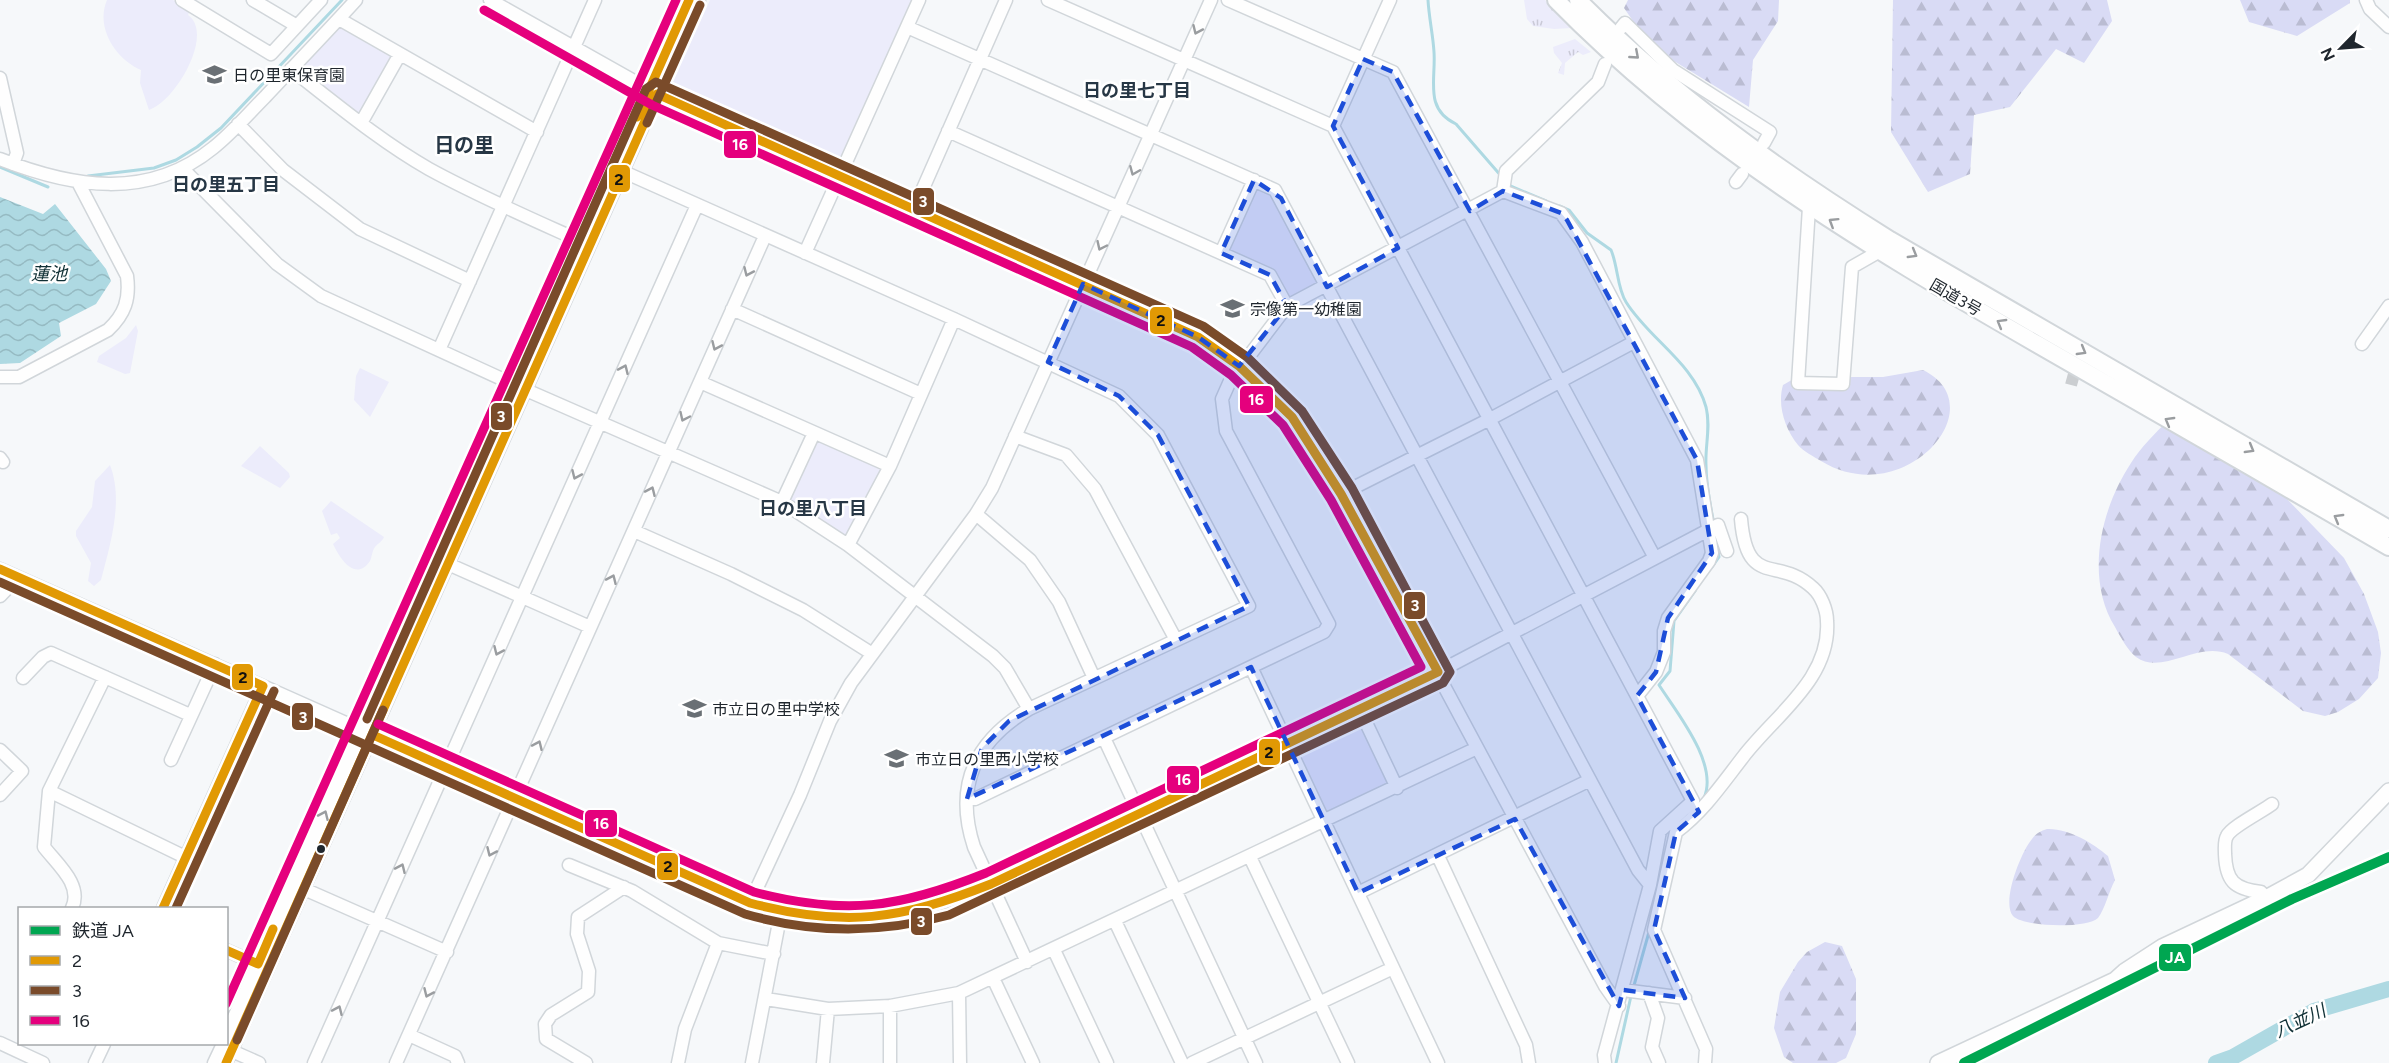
<svg xmlns="http://www.w3.org/2000/svg" width="2389" height="1063" viewBox="0 0 2389 1063" font-family="Figtree,'Noto Sans JP',sans-serif">
	<defs>
		<pattern id="grass-tufts" width="24" height="20" patternUnits="userSpaceOnUse" patternTransform="scale(1.5)"><rect width="24" height="20" fill="#ececfb"/><path d="M3 7l-1-3M5 7V3M7 7l1-3M15 17l-1-3M17 17v-4M19 17l1-3" fill="none" stroke="#cacad7"/></pattern>
		<pattern id="forest-firs" width="22" height="20" patternUnits="userSpaceOnUse" patternTransform="scale(1.5)"><rect width="22" height="20" fill="#d9dbf5"/><path d="M5 1l3.5 6h-7zM16 11l3.5 6h-7z" fill="#babcd2"/></pattern>
		<pattern id="water-waves" width="16" height="10" patternUnits="userSpaceOnUse" patternTransform="scale(1.5)"><rect width="16" height="10" fill="#aed9e2"/><path d="M0 5q4-4 8 0t8 0" fill="none" stroke="#95bac2"/></pattern>
	</defs>
	<rect width="100%" height="100%" fill="#f6f8fa"/>
	<path fill="url(#grass-tufts)" d="M1524,0H1545L1572,28L1554,29L1533,26L1527,19Z
		M1575,39L1591,52L1583,55L1578,52L1565,63L1564,75L1558,73L1562,63L1554,53L1553,47Z"/>
	<path fill="url(#forest-firs)" d="M1628,0H1779L1778,21L1753,60L1749,107L1651,47L1624,8Z
		M1893,0H2107L2112,21L2084,63L2056,49L2010,107L1974,115L1970,174L1928,192L1891,132Z
		M2240,0H2350V3L2297,36L2249,22Z
		M1923,370C1997,406 1904,512 1821,461C1813,456 1804,452 1798,445C1785,429 1777,405 1783,385L1797,377H1883Z
		M2170,419L2258,469L2344,558L2364,594L2378,632L2381,653L2378,678L2359,699L2338,712L2325,716L2303,711L2228,654C2197,641 2162,676 2136,657C2128,651 2120,636 2115,627C2085,578 2100,510 2131,463C2141,447 2156,432 2170,419Z
		M2047,829C2068,828 2093,843 2108,856L2115,880C2109,891 2105,909 2098,918C2087,929 2023,927 2013,916C2001,902 2021,852 2032,839C2036,833 2041,831 2047,829Z
		M1825,942L1842,946L1856,979V1034L1846,1058L1836,1063H1793L1784,1057L1774,1028L1780,992L1798,962L1807,952Z"/>
	<path fill="#ececfb" d="M107,0H173L190,10L188,15C215,34 175,102 149,110L140,83L141,70C116,59 95,28 107,0Z
		M710,0H914L840,167L675,93L671,86Z
		M341,26L392,54L394,58L363,113L358,115L301,73L300,67Z
		M1259,187L1273,193L1320,282L1292,298H1287L1274,271L1228,253L1227,248L1254,190Z
		M136,325L138,331L130,373L125,374L97,362L99,356L126,338Z
		M360,368L389,382L370,417L354,400L356,376Z
		M817,440L881,467L882,471L849,534L844,536L790,501L788,497Z
		M260,446L289,473L290,477L280,488L241,466Z
		M110,465C124,501 110,545 101,580L94,586L88,581L91,563L76,536V531L92,507L95,481Z
		M331,501L384,537C382,542 378,543 375,547C372,551 372,557 370,561C355,583 339,557 333,544L340,538L337,533L331,535L322,511Z
		M1360,719L1389,782L1386,787L1328,814L1324,812L1296,750Z"/>
	<path fill="url(#water-waves)" d="M0,197L43,214L55,204L106,269L111,281L96,304L59,323L61,336L20,363L0,364Z"/>
	<g fill="none" stroke-linecap="round" stroke-linejoin="round">
		<path stroke="#aed9e2" stroke-width="3" d="M1428,0C1429,18 1433,35 1434,52C1436,80 1424,109 1456,124L1502,177
			M0,167L48,187
			M88,176L154,168L176,160L197,147L221,128L342,0
			M1508,185L1546,201
			M1560,206L1569,210L1587,233L1611,250C1618,266 1617,288 1626,302C1649,339 1694,363 1706,407C1711,427 1705,445 1706,465C1706,485 1710,505 1714,524
			M1712,567L1719,557L1716,537
			M1695,591L1674,621L1670,671L1659,685C1677,713 1719,764 1704,798
			M1633,989L1649,932
			M1616,1063L1631,996"/>
		<path stroke="#aed9e2" stroke-width="16" d="M2216,1063L2233,1057L2314,1011L2389,989"/>
		<path stroke="#cbced1" stroke-width="12" stroke-dasharray="12 6" stroke-linecap="butt" d="M2071,385L2083,342"/>
		<defs>
			<path id="minor" d="M182,0L271,54L321,0
				M253,0L297,26
				M490,0L657,94L1198,337L1239,366L1292,417L1341,494L1605,986L1619,1006
				M1048,0L1333,126L1693,801L1660,831L1650,885L1604,1055L1605,1063
				M1228,0L1393,72L1655,558
				M2366,0L2370,9L2389,27
				M339,19L537,132
				M907,27L1275,190L1638,870L1650,885
				M1621,28L1625,23L1673,70L1770,132L1764,143
				M291,69C336,104 380,141 429,169C480,197 534,220 587,244
				M0,78L17,153L13,164
				M361,123L400,54
				M238,124L283,170L360,229L470,281
				M1333,126L1390,0
				M948,131L1270,275L1287,306
				M0,159C71,187 148,201 213,148C232,133 248,114 265,97C295,65 326,33 356,0
				M182,168L277,264L321,296L526,390L782,502L848,545L993,656L1005,668L1029,709
				M624,172L954,319L1119,396L1158,435L1249,606L1029,709C975,741 954,786 974,847L1027,962
				M1736,182L1742,174
				M1503,191L1561,213L1582,242L1697,460L1712,553L1709,561L1668,618L1664,631V652L1656,672L1637,696
				M1503,191L1506,171L1598,82L1605,64
				M1809,207L1798,383L1843,384L1852,267L1880,251
				M914,209L1006,0
				M805,253L919,0
				M1221,253L1254,180
				M732,309L921,394
				M2362,344L2389,306
				M439,350L595,0
				M0,377H19L108,330C125,314 130,299 127,276L79,184
				M700,382L890,466
				M1015,436L1066,455L1095,489L1176,640
				M0,458L3,462
				M1341,494L1490,419L1634,342
				M782,502L814,433
				M976,514L1030,560L1059,602L1094,678
				M634,531L731,574L803,610L871,653
				M848,545L890,466L954,319
				M448,564L590,627
				M0,569L750,903C844,931 902,922 991,884L1438,672L1718,525L1727,551
				M0,596L18,577
				M1251,667L1438,1063
				M23,678L43,657L51,653L190,715
				M1360,710L1397,788
				M1104,738L1256,1063
				M0,750L22,771L0,795
				M171,760L215,664
				M49,791L185,857
				M967,799H975L1324,632L1329,624L1226,431L1222,399L1230,381L1287,306L1503,191
				M1438,856L1526,1045L1529,1063
				M1250,857L1348,1063
				M569,865L632,891L718,943L774,954
				M304,889L447,952
				M1358,893L1590,780
				M2266,898L2261,892C2234,889 2226,881 2225,854C2225,848 2224,841 2227,836C2231,827 2263,811 2272,804
				M750,903L800,795L830,721L851,683L976,514L992,488L1211,0
				M72,908C83,885 57,864 44,847L49,791L105,677
				M163,908L263,686
				M1115,921L1182,1063
				M226,950L264,967
				M1054,950L1107,1063
				M993,978L1033,1063
				M1623,990L1685,998
				M959,993L960,1063
				M1649,993L1658,1018L1652,1047L1659,1063
				M766,999L828,1009L890,1006L959,993L1477,748
				M226,1035L689,0
				M409,1035L455,1056L458,1063
				M0,1043L43,1063
				M232,1051L259,1063
				M95,1063L104,1044
				M214,1063L223,1044
				M226,1063L699,0
				M314,1063L697,205
				M396,1063L765,236
				M586,1063L546,1039L545,1024L551,1015L588,992L589,971L577,934L578,917L624,887
				M678,1063L685,1029L718,943
				M752,1063L781,912
				M823,1063L828,1009
				M890,1063V1006
				M1192,1063L1393,968
				M1705,1063L1706,1049L1654,930L1676,832C1704,811 1722,784 1743,757C1775,715 1831,679 1827,621C1827,610 1821,595 1813,588C1778,555 1747,590 1741,519"/>
			<path id="major" d="M1938,1063L2115,980L2125,971L2162,947L2266,898L2308,875L2389,791"/>
			<path id="highway" d="M1556,0C1697,144 1863,244 2037,344C2154,411 2272,479 2389,547
				M1578,0C1671,94 1778,170 1890,240L2389,529"/>
		</defs>
		<use href="#minor" stroke="#d1d6da" stroke-width="15"/>
		<use href="#major" stroke="#d1d6da" stroke-width="18"/>
		<use href="#highway" stroke="#d1d6da" stroke-width="20"/>
		<use href="#minor" stroke="#fefefe" stroke-width="12"/>
		<use href="#major" stroke="#fefefe" stroke-width="15"/>
		<use href="#highway" stroke="#fefefe" stroke-width="16"/>
		<defs>
			<path id="bus-1" d="M637,117L689,0
				M0,569L263,686L163,908
				M226,950L258,964L273,929
				M226,1063L657,94L1198,337L1239,366L1292,417L1341,494L1438,672L991,884C900,920 845,928 750,903L373,735"/>
			<path id="bus-2" d="M647,123L700,5
				M0,582L745,914C814,934 880,934 949,915L1443,683L1450,672L1352,488L1302,411L1247,357L1203,326L656,82L646,89L367,719
				M176,908L274,691
				M237,1040L383,710"/>
			<path id="bus-3" d="M378,724L754,892C846,916 899,908 986,873L1421,667L1331,500L1283,425L1231,375L1192,347L652,105L484,10
				M226,1004L676,0"/>
		</defs>
		<use href="#bus-1" stroke="#fff" stroke-width="14"/>
		<use href="#bus-2" stroke="#fff" stroke-width="14"/>
		<use href="#bus-3" stroke="#fff" stroke-width="14"/>
		<use href="#bus-1" stroke="#e19904" stroke-width="9"/>
		<use href="#bus-2" stroke="#7a4b2a" stroke-width="9"/>
		<use href="#bus-3" stroke="#e5007d" stroke-width="9"/>
		<defs>
			<path id="rail-1" d="M1964,1063L2292,899L2389,857"/>
		</defs>
		<use href="#rail-1" stroke="#fff" stroke-width="15"/>
		<use href="#rail-1" stroke="#00a651" stroke-width="10"/>
	</g>
	<defs><path id="oneway-chevron" d="M-2-3.5L2.5 0L-2 3.5" fill="none" stroke-width="1.6" stroke-linecap="round" stroke-linejoin="round" transform="scale(1.5)"/></defs>
	<g stroke="#9a9da0">
		<use href="#oneway-chevron" transform="translate(1197 30) rotate(114)"/>
		<use href="#oneway-chevron" transform="translate(1635 55) rotate(41)"/>
		<use href="#oneway-chevron" transform="translate(1134 171) rotate(113)"/>
		<use href="#oneway-chevron" transform="translate(1833 222) rotate(-148)"/>
		<use href="#oneway-chevron" transform="translate(1101 246) rotate(115)"/>
		<use href="#oneway-chevron" transform="translate(1913 254) rotate(30)"/>
		<use href="#oneway-chevron" transform="translate(748 272) rotate(114)"/>
		<use href="#oneway-chevron" transform="translate(2001 323) rotate(-150)"/>
		<use href="#oneway-chevron" transform="translate(716 346) rotate(114)"/>
		<use href="#oneway-chevron" transform="translate(2082 351) rotate(30)"/>
		<use href="#oneway-chevron" transform="translate(624 369) rotate(-66)"/>
		<use href="#oneway-chevron" transform="translate(684 417) rotate(115)"/>
		<use href="#oneway-chevron" transform="translate(2169 421) rotate(-150)"/>
		<use href="#oneway-chevron" transform="translate(2250 449) rotate(30)"/>
		<use href="#oneway-chevron" transform="translate(576 475) rotate(114)"/>
		<use href="#oneway-chevron" transform="translate(651 491) rotate(-66)"/>
		<use href="#oneway-chevron" transform="translate(2338 518) rotate(-150)"/>
		<use href="#oneway-chevron" transform="translate(612 579) rotate(-66)"/>
		<use href="#oneway-chevron" transform="translate(498 651) rotate(114)"/>
		<use href="#oneway-chevron" transform="translate(538 745) rotate(-66)"/>
		<use href="#oneway-chevron" transform="translate(324 815) rotate(-66)"/>
		<use href="#oneway-chevron" transform="translate(491 852) rotate(114)"/>
		<use href="#oneway-chevron" transform="translate(401 868) rotate(-66)"/>
		<use href="#oneway-chevron" transform="translate(428 993) rotate(114)"/>
		<use href="#oneway-chevron" transform="translate(338 1010) rotate(-66)"/>
	</g>
	<path fill="#1d4ed8" fill-opacity="0.2" stroke="#1d4ed8" stroke-width="4.5" stroke-dasharray="12 8" stroke-linejoin="round" d="M1363,59L1393,72L1470,211L1503,191L1561,213L1567,220L1697,460L1712,553L1668,618L1656,672L1637,696L1699,812L1676,832L1654,930L1685,998L1623,990L1619,1006L1515,819L1358,893L1251,667L967,799L982,748L1009,721L1249,606L1158,435L1119,396L1048,362L1083,284L1198,337L1239,366L1287,306L1270,275L1221,253L1254,180L1281,198L1327,287L1398,248L1333,126Z"/>
	<defs>
		<symbol id="school-bare" viewBox="-9 -9 18 18"><path d="M0-5L7-2L0 1L-7-2ZM-4 1L0 2.5L4 1V4Q0 6-4 4Z" fill="#6a7075" stroke="#fff" stroke-width="2.5" paint-order="stroke"/></symbol>
	</defs>
	<g fill-rule="evenodd">
		<use href="#school-bare" x="198" y="58" width="33" height="33"/>
		<use href="#school-bare" x="1216" y="292" width="33" height="33"/>
		<use href="#school-bare" x="678" y="692" width="33" height="33"/>
		<use href="#school-bare" x="880" y="742" width="33" height="33"/>
	</g>
	<circle fill="#1f262d" stroke="#fff" stroke-width="2" cx="321" cy="849" r="5"/>
	<g text-anchor="middle" stroke-width="5" stroke-linejoin="round" paint-order="stroke">
		<g font-size="16" fill="#1f262d" stroke="#fff" text-anchor="start">
			<text x="233" y="81">日の里東保育園</text>
			<text x="1250" y="315">宗像第一幼稚園</text>
			<text x="712" y="715">市立日の里中学校</text>
			<text x="915" y="765">市立日の里西小学校</text>
		</g>
		<g font-size="16" fill="#1f262d" stroke="#fff">
			<text transform="translate(1956 297) rotate(30)" y="6">国道3号</text>
		</g>
		<g font-size="18" font-weight="bold" fill="#273745" stroke="#fff">
			<text x="1137" y="97">日の里七丁目</text>
			<text x="226" y="191">日の里五丁目</text>
			<text x="813" y="515">日の里八丁目</text>
		</g>
		<g font-size="18" font-style="italic" fill="#103035" stroke="#fff">
			<text x="49" y="280">蓮池</text>
			<text transform="translate(2300 1021) rotate(-25)" y="6">八並川</text>
		</g>
		<g font-size="20" font-weight="bold" fill="#273745" stroke="#fff">
			<text x="464" y="152">日の里</text>
		</g>
	</g>
	<g stroke="#fff" stroke-width="2">
		<rect x="723" y="130" width="34" height="29" rx="6" fill="#e5007d"/>
		<rect x="608" y="164" width="23" height="29" rx="6" fill="#e19904"/>
		<rect x="912" y="187" width="23" height="29" rx="6" fill="#7a4b2a"/>
		<rect x="1149" y="306" width="24" height="29" rx="6" fill="#e19904"/>
		<rect x="1239" y="385" width="35" height="29" rx="6" fill="#e5007d"/>
		<rect x="490" y="402" width="23" height="29" rx="6" fill="#7a4b2a"/>
		<rect x="1403" y="591" width="23" height="29" rx="6" fill="#7a4b2a"/>
		<rect x="231" y="663" width="23" height="28" rx="6" fill="#e19904"/>
		<rect x="291" y="702" width="23" height="29" rx="6" fill="#7a4b2a"/>
		<rect x="1258" y="738" width="23" height="28" rx="6" fill="#e19904"/>
		<rect x="1166" y="765" width="34" height="29" rx="6" fill="#e5007d"/>
		<rect x="584" y="809" width="34" height="29" rx="6" fill="#e5007d"/>
		<rect x="656" y="852" width="23" height="29" rx="6" fill="#e19904"/>
		<rect x="910" y="907" width="23" height="29" rx="6" fill="#7a4b2a"/>
		<rect x="2158" y="943" width="34" height="29" rx="6" fill="#00a651"/>
	</g>
	<g font-size="16" text-anchor="middle" font-weight="bold" fill="#fff">
		<text x="740" y="150">16</text>
		<text x="923" y="207">3</text>
		<text x="1256" y="405">16</text>
		<text x="501" y="422">3</text>
		<text x="1415" y="611">3</text>
		<text x="303" y="723">3</text>
		<text x="1183" y="785">16</text>
		<text x="601" y="829">16</text>
		<text x="921" y="927">3</text>
		<text x="2175" y="963">JA</text>
	</g>
	<g font-size="16" text-anchor="middle" font-weight="bold" fill="#111">
		<text x="619" y="185">2</text>
		<text x="1161" y="326">2</text>
		<text x="243" y="683">2</text>
		<text x="1269" y="758">2</text>
		<text x="668" y="872">2</text>
	</g>
	<rect x="18" y="907" width="210" height="138" fill="#ffffff" stroke="#a5a8ab" stroke-width="1.5"/>
	<rect x="30" y="926" width="30" height="9" fill="#00a651" stroke="#a5a8ab" stroke-width="1.5"/>
	<text x="72" y="937" font-size="18" fill="#1f262d">鉄道 JA</text>
	<rect x="30" y="956" width="30" height="9" fill="#e19904" stroke="#a5a8ab" stroke-width="1.5"/>
	<text x="72" y="967" font-size="18" fill="#1f262d">2</text>
	<rect x="30" y="986" width="30" height="9" fill="#7a4b2a" stroke="#a5a8ab" stroke-width="1.5"/>
	<text x="72" y="997" font-size="18" fill="#1f262d">3</text>
	<rect x="30" y="1016" width="30" height="9" fill="#e5007d" stroke="#a5a8ab" stroke-width="1.5"/>
	<text x="72" y="1027" font-size="18" fill="#1f262d">16</text>
	<g transform="translate(2341 48) rotate(245)" stroke="#ffffff" stroke-width="4.5" paint-order="stroke">
	<path d="M0-4.5L10 22L0 15L-10 22Z" fill="#1f262d"/>
	<text y="-9" font-size="16" font-weight="bold" text-anchor="middle" fill="#1f262d">N</text>
	</g>
</svg>
